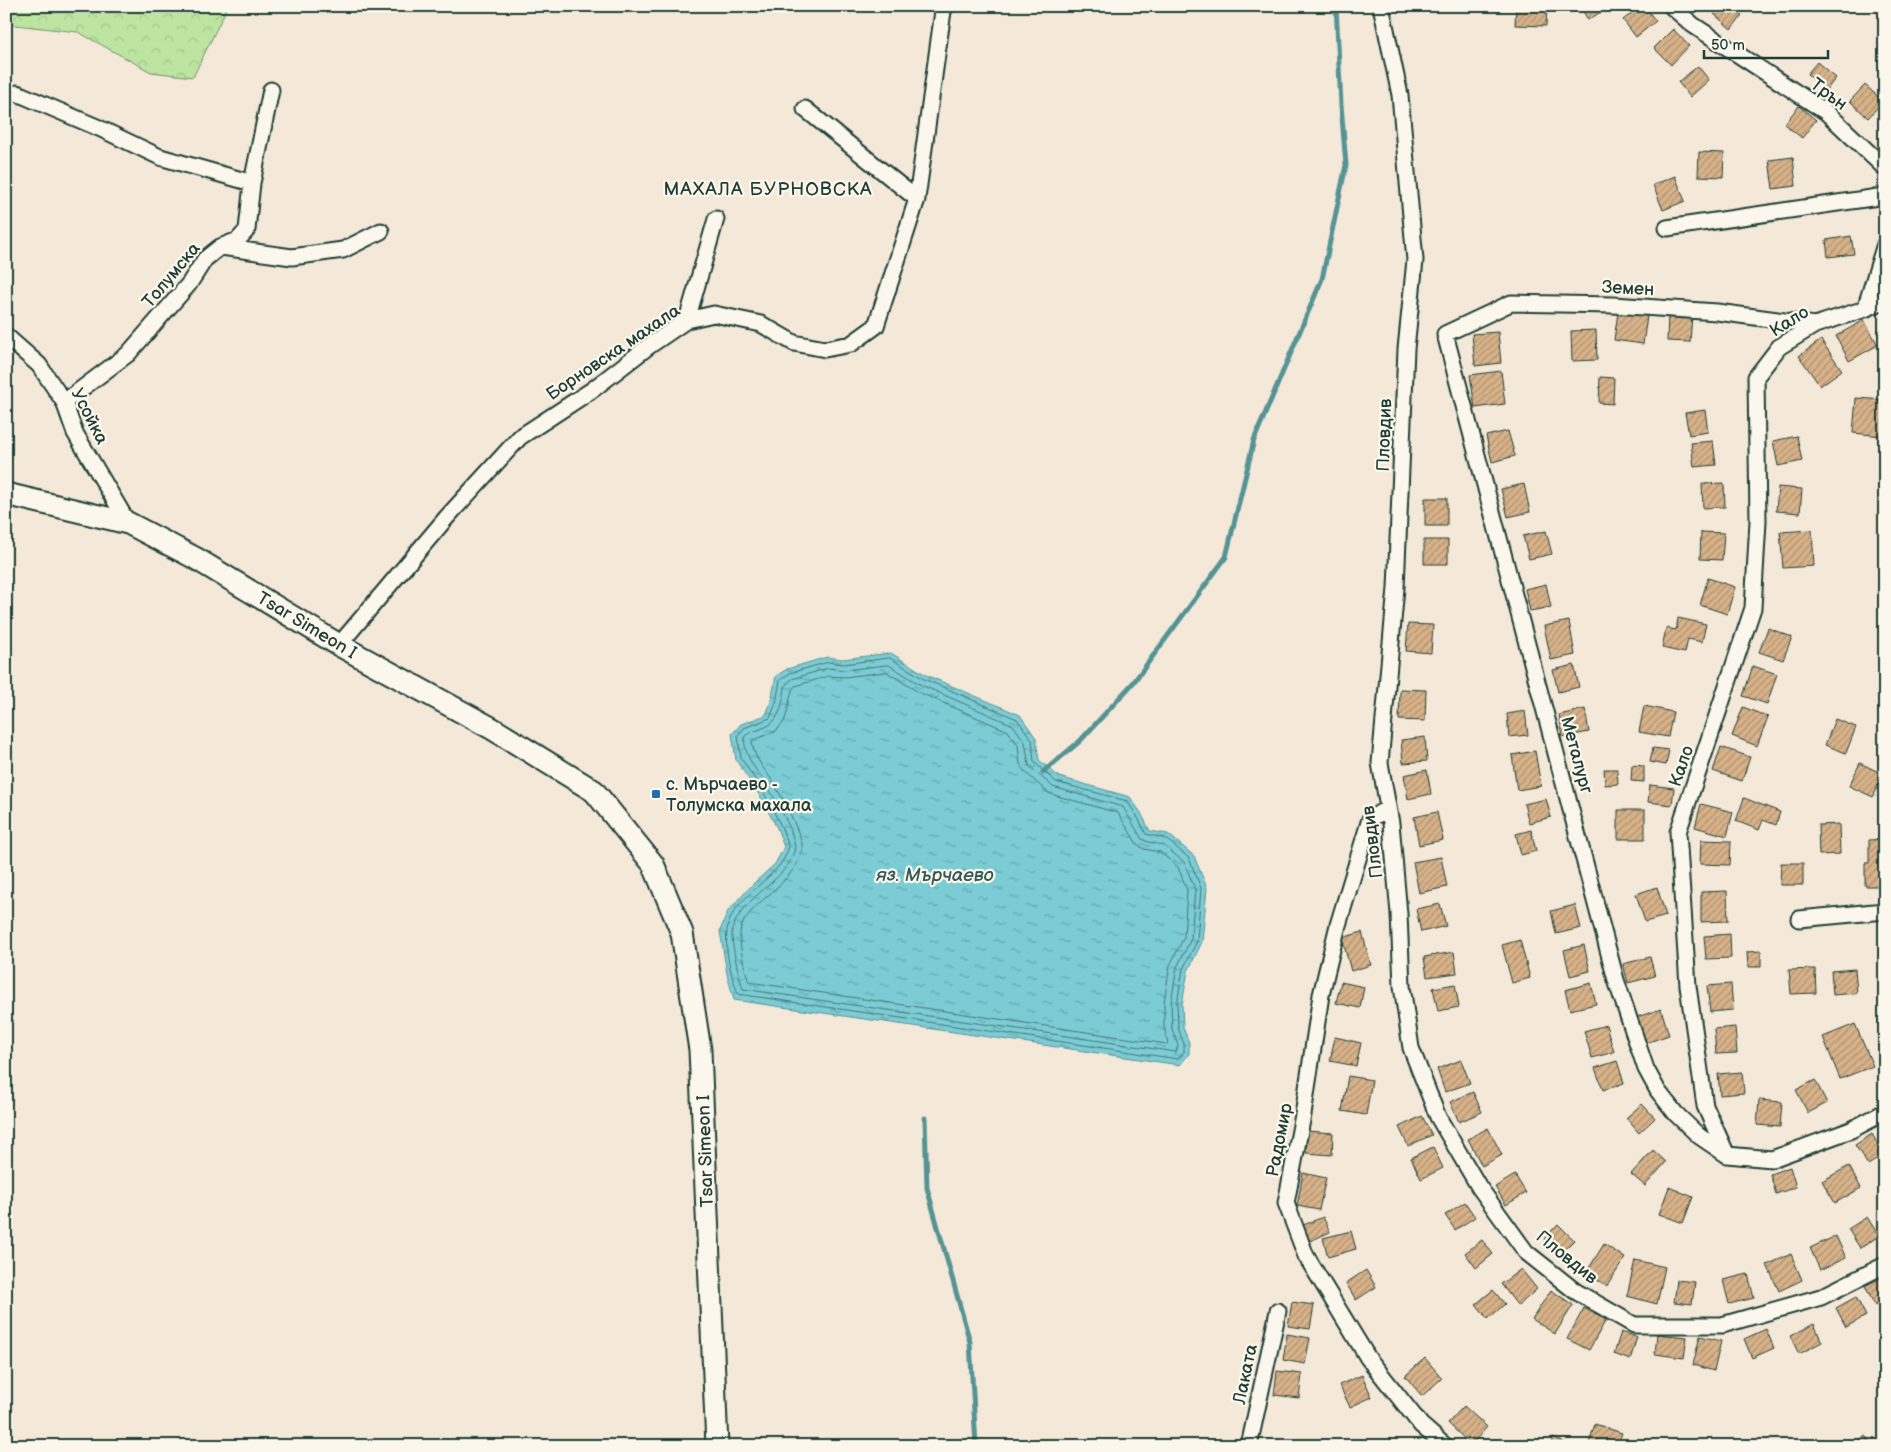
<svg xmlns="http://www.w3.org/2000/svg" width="1891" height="1452" viewBox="0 0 1891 1452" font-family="'Balsamiq Sans',sans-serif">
	<defs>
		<pattern id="forest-crowns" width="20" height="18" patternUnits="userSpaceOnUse" patternTransform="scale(1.25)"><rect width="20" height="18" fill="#bde5a1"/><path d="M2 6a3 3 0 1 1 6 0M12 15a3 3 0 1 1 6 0" fill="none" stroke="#a2c58b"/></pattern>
		<pattern id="water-ripples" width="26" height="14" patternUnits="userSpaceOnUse" patternTransform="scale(1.25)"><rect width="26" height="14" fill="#7bccd5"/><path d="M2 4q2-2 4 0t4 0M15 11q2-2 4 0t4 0" fill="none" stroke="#64a7ae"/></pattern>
		<pattern id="building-hatch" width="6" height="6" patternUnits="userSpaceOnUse" patternTransform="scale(1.25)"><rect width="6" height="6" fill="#d8b289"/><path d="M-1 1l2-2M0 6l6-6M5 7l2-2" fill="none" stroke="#af9271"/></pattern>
	</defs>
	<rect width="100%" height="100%" fill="#f4e9d8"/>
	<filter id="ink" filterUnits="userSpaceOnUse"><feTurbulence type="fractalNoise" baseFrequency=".02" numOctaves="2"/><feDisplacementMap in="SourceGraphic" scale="10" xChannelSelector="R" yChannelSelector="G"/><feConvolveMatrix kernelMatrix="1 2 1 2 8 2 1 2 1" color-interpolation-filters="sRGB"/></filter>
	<g filter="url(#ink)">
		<path fill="url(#forest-crowns)" stroke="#6e916a" d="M6,6H226L225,12L193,77L151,72L78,32L6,24Z"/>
		<path fill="url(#water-ripples)" stroke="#569395" d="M891,653L926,675L1020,715L1036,738L1039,760L1059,777L1130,797L1141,813L1150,831L1168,834L1194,856L1207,888L1202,942L1188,971L1182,1004L1183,1027L1189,1043V1054L1180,1065L734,1000L727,974L720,931L728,911L754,883L775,864L784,847L777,828L760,796L736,760L732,734L741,724L766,715L771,701L776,676L787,669L827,657L843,659Z"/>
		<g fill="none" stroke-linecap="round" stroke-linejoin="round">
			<path stroke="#447674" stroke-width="1" d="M890,658L924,679L1017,719L1032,740L1034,762L1056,782L1127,801L1137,816L1146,834L1166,839L1189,858L1201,888L1197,941L1183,969L1177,1003L1178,1028L1184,1044V1052L1178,1059L738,994C730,972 720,936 732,915C737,905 750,894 758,886C772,873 783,866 789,847L781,826L764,793L741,758L738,735L744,728L770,718L776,703L780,680L790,673L828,662L843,664Z
				M889,665L921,685L1013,725L1025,742L1029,766L1053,787L1123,807L1142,839L1148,842L1163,845L1184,862L1195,889L1191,939L1177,967L1171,1003L1172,1029L1178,1045L1176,1052L743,989C739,977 731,943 732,932C734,914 759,893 772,882C783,872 793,861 795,847C792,827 779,806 769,789C758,770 745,761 744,737C749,732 756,731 763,728C782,721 782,702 786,684L792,679L828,668L844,670Z
				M887,672L918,692L1008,731L1018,745L1020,764L1024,771L1047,792L1054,795L1118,813L1137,844L1144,849L1160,852L1178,867L1187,890L1184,937L1170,965L1164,1002V1028L1168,1041L1167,1044L749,982C745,970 739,946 740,933C741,906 796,885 802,850C803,843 800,837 798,832C792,816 784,801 776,787C768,772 753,759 752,741C760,736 771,735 778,729C791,718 787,694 795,686L829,676L844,677Z"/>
			<path stroke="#569395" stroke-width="5" d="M1043,772L1080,741L1133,683L1226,557L1254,440L1322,279L1346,165L1341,105L1336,6
				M925,1118L927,1188L970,1342L976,1446"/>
		</g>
		<path fill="url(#building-hatch)" stroke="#1f3d34" d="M1516,6H1547L1546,26L1515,25Z
			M1580,6H1605L1607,8L1588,20Z
			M1641,6H1644L1656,21L1636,37L1623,20Z
			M1721,6H1730L1742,16L1731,29L1714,14Z
			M1673,29L1689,46L1671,65L1654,48Z
			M1817,62L1836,78L1826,90L1807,74Z
			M1698,66L1709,80L1690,97L1678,82Z
			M1865,85L1883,101L1868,118L1850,101Z
			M1799,106L1816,120L1802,138L1784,124Z
			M1699,152L1724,153L1723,177L1698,176Z
			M1793,157L1796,186L1773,189L1769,160Z
			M1675,176L1685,201L1663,210L1653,185Z
			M1851,236L1854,254L1828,257L1826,240Z
			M1618,312L1647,316L1643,344L1614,340Z
			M1668,313L1692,314L1690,342L1667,341Z
			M1864,320L1878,345L1849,361L1836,336Z
			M1596,330L1597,360L1572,361L1571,331Z
			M1498,332L1501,363L1475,366L1472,334Z
			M1821,340L1842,370L1820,386L1799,356Z
			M1501,371L1505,404L1475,408L1470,375Z
			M1600,377L1614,378L1613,404L1599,403Z
			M1856,398L1885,400L1882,436L1853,433Z
			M1705,410L1708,432L1689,435L1685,413Z
			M1508,431L1515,456L1492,462L1486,436Z
			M1797,436L1802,461L1778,466L1773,441Z
			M1713,441L1716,465L1694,467L1691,443Z
			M1724,483L1725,507L1703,508L1702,484Z
			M1524,484L1530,512L1508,517L1501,489Z
			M1778,487L1802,489L1800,513L1776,511Z
			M1425,498H1447V526H1425Z
			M1812,530L1814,566L1783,568L1780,532Z
			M1546,531L1552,554L1529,559L1523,536Z
			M1701,532L1724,533L1722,560L1700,559Z
			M1424,540H1448V564H1424Z
			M1708,578L1735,587L1727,614L1700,605Z
			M1546,584L1551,607L1530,611L1525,589Z
			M1678,618L1706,624L1702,642L1688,639L1685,653L1662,648L1666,628L1676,630Z
			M1569,621L1575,655L1551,660L1544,626Z
			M1408,624L1433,625L1431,653L1406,651Z
			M1768,628L1792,637L1783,660L1759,652Z
			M1574,665L1579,687L1558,692L1553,670Z
			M1753,666L1777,674L1767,704L1743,696Z
			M1400,689L1426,690L1425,721L1399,720Z
			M1644,706L1673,712L1668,737L1639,732Z
			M1743,707L1768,717L1757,746L1732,736Z
			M1585,709L1589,732L1563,737L1559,715Z
			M1525,711L1528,735L1509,737L1507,714Z
			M1835,719L1856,727L1846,753L1825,745Z
			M1425,737L1427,761L1403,763L1401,740Z
			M1721,747L1750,757L1742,781L1713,771Z
			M1653,748L1669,750L1666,765L1650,762Z
			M1535,751L1541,786L1517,790L1512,755Z
			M1860,763L1883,774L1873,797L1849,786Z
			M1632,765L1644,766V782L1631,781Z
			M1604,769H1617L1618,784L1605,785Z
			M1427,770L1431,794L1408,799L1404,775Z
			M1650,785L1674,788L1672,805L1648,802Z
			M1744,798L1780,812L1776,825L1763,820L1759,830L1736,821Z
			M1546,799L1551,817L1529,823L1524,804Z
			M1701,804L1733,812L1727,836L1695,827Z
			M1618,810H1645V839H1618Z
			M1437,812L1443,840L1419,845L1414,817Z
			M1839,824L1840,854L1819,855L1818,825Z
			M1531,830L1536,851L1521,855L1516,834Z
			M1885,839V886H1865V863H1869V840Z
			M1701,840L1731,841L1730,865L1700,864Z
			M1441,857L1447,887L1419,893L1413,862Z
			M1781,863H1803V885H1780Z
			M1657,887L1666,916L1645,922L1636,894Z
			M1727,891L1728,921L1701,922V892Z
			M1440,904L1446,926L1421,932L1416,909Z
			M1575,905L1581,928L1556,934L1551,911Z
			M1362,932L1371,965L1351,971L1342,938Z
			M1730,934L1731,958L1706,959L1704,936Z
			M1520,940L1530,978L1512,983L1502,945Z
			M1584,945L1590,971L1570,976L1564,950Z
			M1761,951V967H1748L1747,952Z
			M1454,952L1457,973L1427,977L1424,957Z
			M1650,957L1655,976L1628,983L1623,964Z
			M1815,969L1816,993L1791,994L1789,970Z
			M1855,969L1857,993L1833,995L1831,971Z
			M1341,982L1364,987L1360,1008L1336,1003Z
			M1591,983L1596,1004L1570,1010L1565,990Z
			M1455,984L1459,1007L1438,1011L1433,988Z
			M1731,984L1733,1010L1710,1012L1707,986Z
			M1661,1009L1669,1035L1643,1044L1634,1018Z
			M1855,1024L1873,1066L1840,1079L1823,1037Z
			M1606,1025L1614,1052L1592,1058L1584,1031Z
			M1735,1027L1737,1053L1716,1054L1714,1029Z
			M1335,1037L1361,1043L1356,1066L1330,1061Z
			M1461,1060L1470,1083L1445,1092L1437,1069Z
			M1617,1061L1624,1083L1603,1090L1595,1068Z
			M1742,1072L1744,1093L1720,1095L1718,1074Z
			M1348,1076L1372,1080L1366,1115L1342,1111Z
			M1815,1080L1827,1103L1808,1113L1796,1090Z
			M1473,1092L1482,1112L1459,1122L1450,1102Z
			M1759,1100L1782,1102L1780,1127L1757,1125Z
			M1642,1104L1655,1118L1639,1133L1626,1118Z
			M1422,1116L1432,1135L1408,1146L1399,1127Z
			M1488,1128L1502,1155L1482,1166L1468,1139Z
			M1307,1131L1333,1133L1332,1155L1306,1153Z
			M1872,1134L1884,1155L1868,1165L1855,1145Z
			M1433,1147L1443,1168L1421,1179L1411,1158Z
			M1653,1150L1666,1162L1645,1186L1631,1174Z
			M1849,1166L1861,1188L1835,1203L1822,1181Z
			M1790,1167L1796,1187L1776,1194L1770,1174Z
			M1303,1173L1326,1178L1319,1210L1297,1206Z
			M1515,1175L1526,1193L1506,1205L1495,1187Z
			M1669,1187L1693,1197L1683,1223L1659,1214Z
			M1465,1202L1475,1217L1455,1230L1445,1215Z
			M1323,1217L1330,1232L1308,1242L1301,1226Z
			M1867,1217L1879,1236L1860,1248L1848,1229Z
			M1558,1224L1574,1240L1559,1255L1544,1239Z
			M1351,1231L1356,1249L1328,1257L1323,1238Z
			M1836,1236L1846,1258L1820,1270L1810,1248Z
			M1482,1240L1493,1254L1476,1268L1465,1253Z
			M1604,1244L1625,1258L1607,1286L1586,1273Z
			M1791,1254L1802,1280L1779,1291L1767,1265Z
			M1635,1260L1665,1267L1657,1304L1627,1296Z
			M1521,1269L1537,1289L1518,1306L1501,1284Z
			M1366,1270L1376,1287L1356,1300L1346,1283Z
			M1748,1274L1754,1298L1729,1304L1723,1280Z
			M1885,1275V1301L1875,1306L1865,1286Z
			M1677,1280L1695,1282L1692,1304L1674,1302Z
			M1493,1290L1505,1304L1488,1319L1476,1304Z
			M1551,1290L1573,1305L1555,1334L1532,1319Z
			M1856,1297L1866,1316L1846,1327L1836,1308Z
			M1292,1302L1314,1305L1310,1329L1288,1326Z
			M1584,1308L1606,1320L1589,1350L1567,1339Z
			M1814,1324L1822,1342L1799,1354L1790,1336Z
			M1766,1329L1774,1348L1752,1358L1744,1339Z
			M1621,1332L1637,1337L1630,1360L1614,1354Z
			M1287,1334L1310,1338L1305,1364L1283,1360Z
			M1657,1334L1687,1337L1684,1358L1655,1354Z
			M1700,1336L1721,1341L1714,1371L1693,1365Z
			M1425,1358L1442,1378L1422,1396L1405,1376Z
			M1277,1371L1302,1374L1299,1398L1274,1395Z
			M1362,1375L1372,1397L1350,1407L1339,1385Z
			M1464,1406L1487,1427L1471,1445L1448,1423Z
			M1595,1424L1622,1433L1617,1446H1588Z
			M1866,1436L1871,1446H1846Z
			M1553,1438L1571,1445V1446H1550Z"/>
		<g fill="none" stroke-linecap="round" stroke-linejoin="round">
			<defs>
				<path id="street" d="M1381,6L1400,95L1415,260L1406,349L1396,588L1380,763L1391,823L1399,914L1402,986L1411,1048L1438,1117L1479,1187L1526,1252L1575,1291L1634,1325H1722L1821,1297L1885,1265
					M1671,6L1693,25L1826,112L1885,168
					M17,93L99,128L160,157L252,183
					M805,109L917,199
					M1667,228L1885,196
					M221,247L292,257L343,250L381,231
					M1865,309L1885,244
					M687,320L716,219
					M1815,325L1717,312L1613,305L1511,303L1445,334L1616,980L1646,1069L1658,1091L1676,1114L1699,1136L1727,1155L1772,1159L1851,1130L1885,1112
					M6,336L39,365L64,402L75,433L128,523
					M64,402L128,354L189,284L205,259L220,247L238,240L247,230L252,183L271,90
					M339,645L447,517L520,437L592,390L649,346L687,320L714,314L761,324L794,343L825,349L851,344L876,326L917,199L943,11L946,6
					M1388,808L1370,819L1338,925L1321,995L1303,1115L1286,1203L1306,1256L1368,1358L1421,1425L1445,1446
					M1799,919L1885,911
					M1727,1155L1705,1106L1688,986L1678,832L1753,608L1758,521L1756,377L1779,347L1815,325L1865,309L1885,300
					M1249,1446L1278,1311"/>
				<path id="secondary" d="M6,494L128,523L195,558L339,645L493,729L594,791L653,864L682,933L700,1050L717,1446"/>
			</defs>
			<use href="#street" stroke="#1f3d34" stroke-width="19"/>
			<use href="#secondary" stroke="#1f3d34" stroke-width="25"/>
			<use href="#street" stroke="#fbf7ec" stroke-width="15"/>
			<use href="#secondary" stroke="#fbf7ec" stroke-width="21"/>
		</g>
	</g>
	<rect fill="#1f6fb2" stroke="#fbf7ec" stroke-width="2" x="651" y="789" width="10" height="10" rx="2.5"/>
	<g text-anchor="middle" stroke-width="4.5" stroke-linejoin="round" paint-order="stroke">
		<g font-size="18" fill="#1f3d34" stroke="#fbf7ec">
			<text transform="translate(1829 94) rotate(37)" y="6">Трън</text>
			<text transform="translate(171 275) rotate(-50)" y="6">Толумска</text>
			<text transform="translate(1628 288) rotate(3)" y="6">Земен</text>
			<text transform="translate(1789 321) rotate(-32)" y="6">Кало</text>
			<text transform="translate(613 352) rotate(-34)" y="6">Борновска махала</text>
			<text transform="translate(90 416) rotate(63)" y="6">Усойка</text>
			<text transform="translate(1384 435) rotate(-88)" y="6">Пловдив</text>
			<text transform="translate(307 625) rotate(31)" y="6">Tsar Simeon I</text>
			<text transform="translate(1577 755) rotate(75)" y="6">Металург</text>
			<text transform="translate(1681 766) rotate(-71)" y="6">Кало</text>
			<text transform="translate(1372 842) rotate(-97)" y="6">Пловдив</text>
			<text transform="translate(1279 1140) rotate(-79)" y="6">Радомир</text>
			<text transform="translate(705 1151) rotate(-92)" y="6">Tsar Simeon I</text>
			<text transform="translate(1567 1257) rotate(39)" y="6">Пловдив</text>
			<text transform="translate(1245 1374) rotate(-78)" y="6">Лаката</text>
		</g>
		<g font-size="18" fill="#1f3d34" stroke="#fbf7ec" text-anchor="start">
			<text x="666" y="790">с. Мърчаево -<tspan x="666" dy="21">Толумска махала</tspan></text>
		</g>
		<g font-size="19" letter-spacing="1" fill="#1f3d34" stroke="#fbf7ec">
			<text x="768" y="195">МАХАЛА БУРНОВСКА</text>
		</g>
		<g font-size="19" font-style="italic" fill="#315a54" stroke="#fbf7ec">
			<text x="935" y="881">яз. Мърчаево</text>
		</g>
	</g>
	<rect width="1891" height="1452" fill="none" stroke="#fbf7ec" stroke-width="25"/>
	<rect x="12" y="12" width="1866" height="1427" fill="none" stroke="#1f3d34" stroke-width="2" filter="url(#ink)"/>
	<path d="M1704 50v8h124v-8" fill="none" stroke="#1f3d34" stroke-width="2.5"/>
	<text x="1711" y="50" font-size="15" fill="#1f3d34" stroke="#fbf7ec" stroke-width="4" paint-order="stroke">50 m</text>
</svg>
